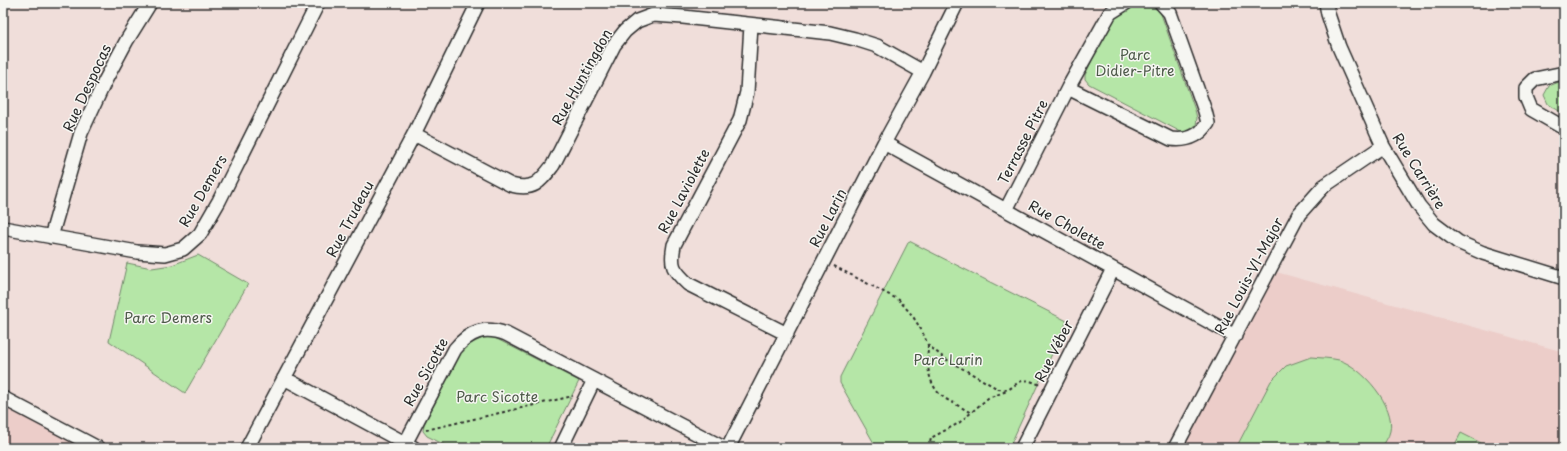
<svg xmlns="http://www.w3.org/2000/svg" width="1567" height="451" viewBox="0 0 1567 451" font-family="'Playpen Sans',sans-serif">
	<rect width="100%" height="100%" fill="#f0deda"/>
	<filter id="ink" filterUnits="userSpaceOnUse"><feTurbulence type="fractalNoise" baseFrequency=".025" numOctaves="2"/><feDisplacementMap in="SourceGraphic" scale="8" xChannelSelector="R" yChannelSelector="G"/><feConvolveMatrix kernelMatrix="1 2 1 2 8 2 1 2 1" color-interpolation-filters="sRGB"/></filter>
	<g filter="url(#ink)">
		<path fill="#eccdc9" d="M1276,272L1564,352V448H1182Z
			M3,404L86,448H3Z"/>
		<path fill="#b5e6a7" stroke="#708869" d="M1145,4C1152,5 1156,8 1161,14L1195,110L1197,118L1196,125L1188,131L1183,133L1089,84L1085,79V75L1112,18L1126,9L1136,5Z
			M1564,80V114L1548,104L1544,95L1549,86Z
			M909,241L1067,321L1009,448H881L875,445L840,383V377Z
			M198,255L248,284L185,393L109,341L127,263L152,268L172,265Z
			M485,337H493L579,381L546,448H451L427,436L423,431L424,424L464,347Z
			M1311,357C1320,358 1331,358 1339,360C1362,367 1396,406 1390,431C1389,437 1384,443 1382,448H1236L1271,381L1286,366Z
			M1461,433L1491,448H1453Z"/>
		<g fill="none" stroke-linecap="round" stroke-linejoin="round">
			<defs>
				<path id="street" d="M1326,3L1328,14L1339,47L1383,146L1419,206L1434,224L1458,242L1483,253L1564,278
					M751,25L747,92L740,120L674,245C670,266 673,270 688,284L787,334
					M1564,73L1535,79L1526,88V97L1531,109L1564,128
					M1068,88L1171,139C1187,141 1199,137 1208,123L1205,111L1170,13L1161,3
					M414,134L511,185C534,191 540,182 553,165L614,45L625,31L637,21L653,15L683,17L830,33L855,39L877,46L923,72
					M884,143L1235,336
					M1006,210L1068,88L1110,13L1126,3
					M3,228L137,252L165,254L183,249L200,234L219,201L318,3
					M51,237L81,133L105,81L127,40L150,3
					M284,378L414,448
					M3,398L98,448
					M405,444L455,349C470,331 484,326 506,334L724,448
					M247,448L414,134L478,3
					M561,448L594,380
					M728,448L884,143L923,72L957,3
					M1022,448L1113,269
					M1175,448L1299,214L1324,186L1383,146"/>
			</defs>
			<use href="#street" stroke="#2b2b2b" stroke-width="16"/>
			<path stroke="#2b2b2b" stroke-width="2" stroke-dasharray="3 3" stroke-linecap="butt" d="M834,266L899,300L912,315L922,331L928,345L944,358L998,389L1008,390C1022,380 1023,377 1040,385
				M928,345C927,365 927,387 946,399C955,404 963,408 971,413
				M426,430L573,396
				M929,448L931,438L959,423L988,398L1007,391"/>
			<use href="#street" stroke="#f6f6f2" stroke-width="13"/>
		</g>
	</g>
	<g text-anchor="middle" stroke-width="3" stroke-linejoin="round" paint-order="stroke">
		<g font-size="14" fill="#4e5a4a" stroke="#f6f6f2">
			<text x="1135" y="60">Parc<tspan x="1135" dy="16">Didier-Pitre</tspan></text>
			<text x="168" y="323">Parc Demers</text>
			<text x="948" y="365">Parc Larin</text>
			<text x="497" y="402">Parc Sicotte</text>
		</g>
		<g font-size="14" fill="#2b2b2b" stroke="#f6f6f2">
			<text transform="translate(582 77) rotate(-61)" y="5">Rue Huntingdon</text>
			<text transform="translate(87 88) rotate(-65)" y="5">Rue Despocas</text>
			<text transform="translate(1023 142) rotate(-63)" y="5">Terrasse Pitre</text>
			<text transform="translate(1419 171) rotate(58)" y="5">Rue Carrière</text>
			<text transform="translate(203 191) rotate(-60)" y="5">Rue Demers</text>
			<text transform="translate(684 191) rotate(-62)" y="5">Rue Laviolette</text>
			<text transform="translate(828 218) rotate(-63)" y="5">Rue Larin</text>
			<text transform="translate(350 219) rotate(-62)" y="5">Rue Trudeau</text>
			<text transform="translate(1067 225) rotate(29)" y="5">Rue Cholette</text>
			<text transform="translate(1249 276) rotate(-62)" y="5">Rue Louis-VI-Major</text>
			<text transform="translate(1054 351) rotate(-63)" y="5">Rue Véber</text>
			<text transform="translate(426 372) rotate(-61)" y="5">Rue Sicotte</text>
		</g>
	</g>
	<rect width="1567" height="451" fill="none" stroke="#f6f6f2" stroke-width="16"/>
	<rect x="8" y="8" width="1551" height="435" fill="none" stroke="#2b2b2b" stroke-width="1.5" filter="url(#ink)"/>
</svg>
